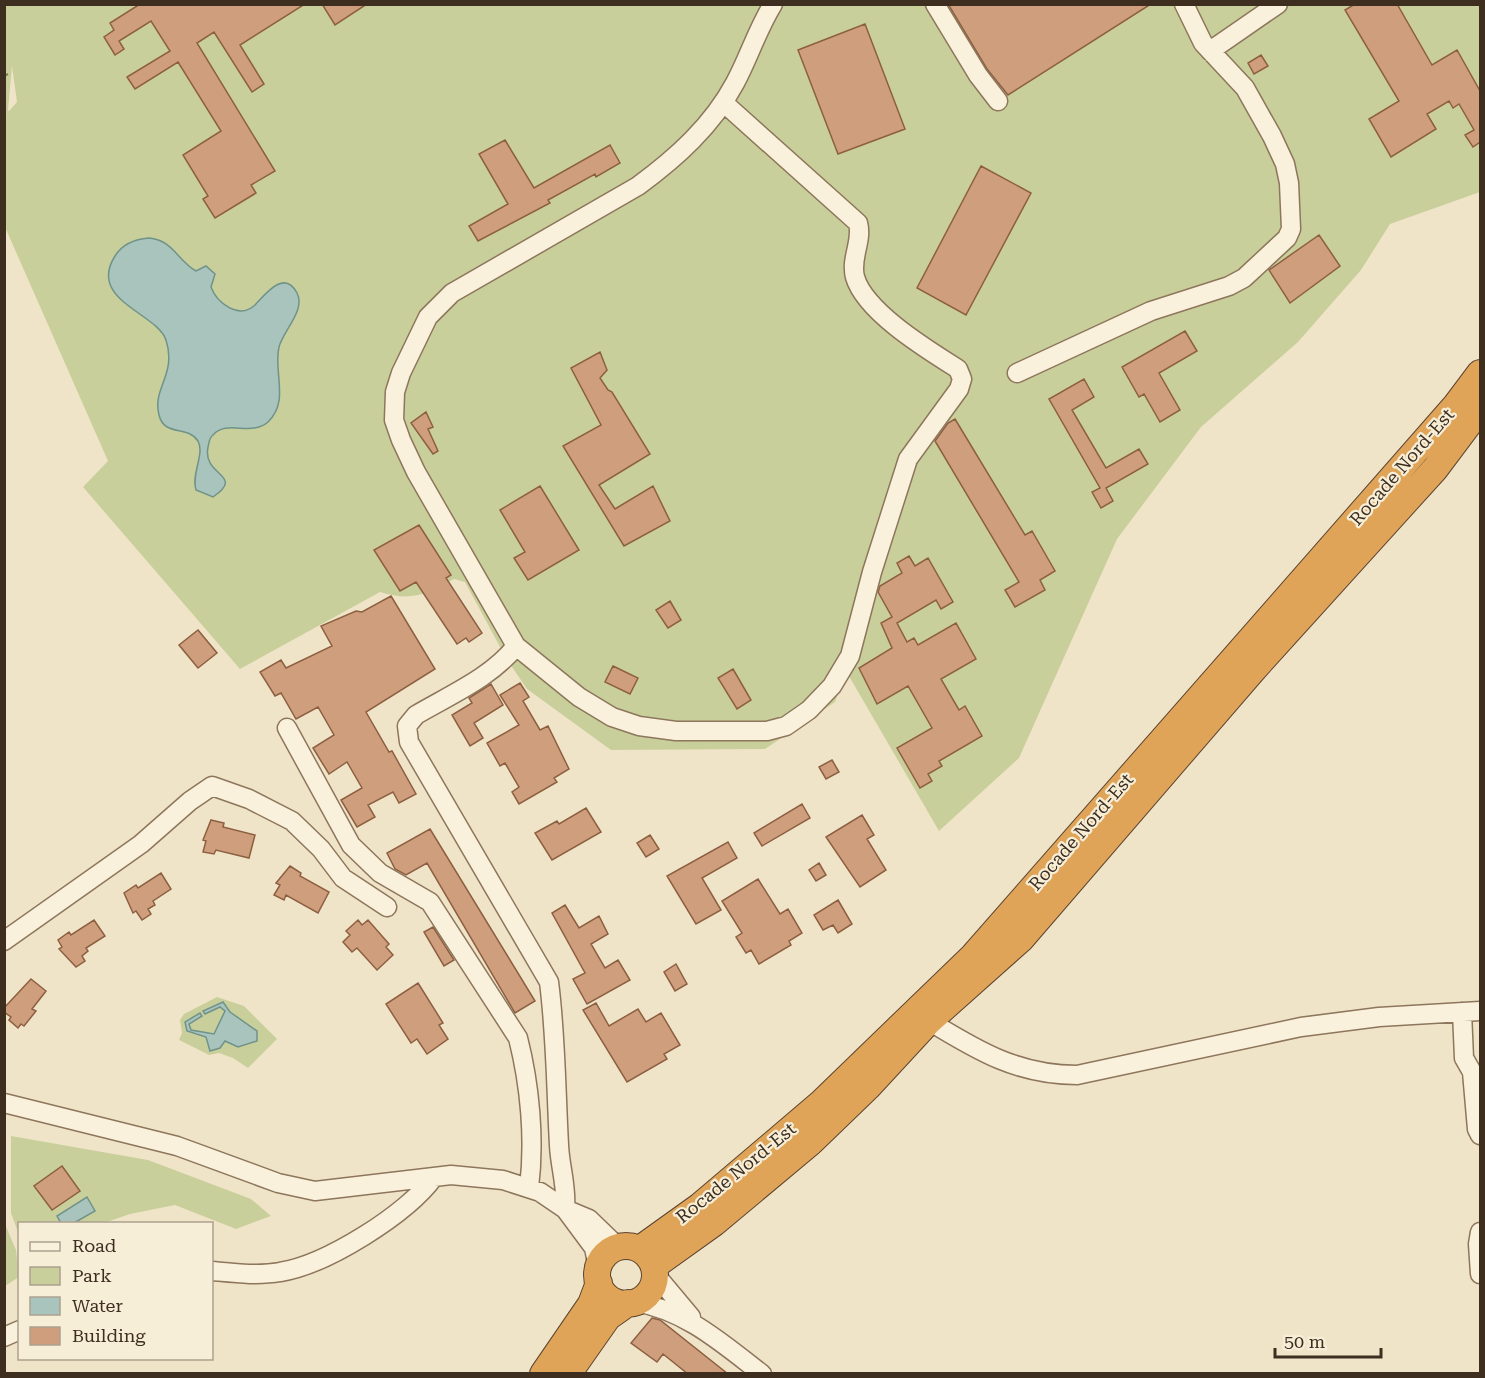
<svg xmlns="http://www.w3.org/2000/svg" width="1485" height="1378" viewBox="0 0 1485 1378" font-family="'Roboto Serif',serif">
	<rect width="100%" height="100%" fill="#f0e4c8"/>
	<path fill="#c9cf9b" fill-rule="evenodd" d="M4,5H1480V192L1390,224L1361,270L1298,342L1201,427L1117,539L1019,758L939,831L846,671L835,702L765,749L611,750L527,689L506,658L465,582L454,579C426,594 412,602 380,592L240,669L83,487L108,461L5,227L4,115L7,113H5ZM12,66L17,102L9,111L8,110Z
		M217,997L244,1006L277,1039L248,1068L233,1058L219,1053L209,1055L179,1040L182,1033L180,1020L184,1014Z
		M11,1136L148,1160L251,1199L271,1216L236,1229L175,1205L130,1214L104,1223L20,1224L19,1235L11,1213Z
		M5,1224L16,1250L19,1277L5,1286Z"/>
	<path fill="#a9c4bc" stroke="#6f938a" stroke-width="1.5" d="M149,238C173,240 177,260 196,271L206,266L215,274L211,287C217,303 239,320 255,305C264,296 284,268 297,293C306,310 283,331 279,347C273,372 290,401 268,422C251,437 227,419 213,435C209,438 209,443 208,447C202,477 246,474 213,497L196,490C191,474 205,454 198,441C188,425 164,437 159,415C152,388 177,375 166,340C157,313 87,300 115,256C123,243 135,239 149,238Z
		M223,1002L230,1012L257,1031V1041L238,1047L225,1041L220,1048L210,1051L206,1037L187,1031L185,1022L200,1013L202,1016L189,1024L191,1030L214,1034L225,1011L220,1007L205,1014L203,1011Z
		M87,1197L95,1211L74,1223H61L57,1216Z"/>
	<path fill="#cf9f7d" stroke="#8d5f41" stroke-width="1.5" d="M140,4H305L240,45L264,84L252,92L214,32L197,43L275,171L251,185L256,193L215,218L203,199L208,196L183,155L221,131L178,62L135,89L127,77L170,51L151,21L119,41L124,49L115,55L104,37L114,30L110,23Z
		M322,4H367L335,25Z
		M948,4H1151L1008,95L987,69Z
		M1355,4H1397L1432,65L1457,50L1480,91V142L1473,147L1465,135L1474,130L1459,104L1453,108L1449,101L1427,114L1436,129L1391,157L1369,119L1399,101L1345,10Z
		M865,24L905,129L838,154L798,50Z
		M1261,55L1268,66L1254,74L1248,63Z
		M505,140L534,188L610,145L620,163L596,177L595,174L548,200L550,203L478,241L469,226L508,204L479,154Z
		M981,166L1031,193L966,315L917,288Z
		M1319,235L1340,266L1290,303L1269,270Z
		M1185,331L1197,351L1159,373L1180,410L1160,422L1144,394L1139,397L1122,367Z
		M600,352L607,370L600,378L608,390L612,392L650,454L599,485L615,509L653,486L670,521L624,546L563,446L601,425L571,368Z
		M1084,379L1094,397L1072,410L1106,468L1139,449L1148,464L1106,488L1113,501L1101,508L1092,492L1100,488L1049,399Z
		M426,412L433,427L428,429L438,451L433,454L411,423Z
		M955,419L1025,535L1032,531L1055,571L1040,580L1045,590L1015,607L1005,590L1019,582L935,441L948,423Z
		M540,486L579,550L528,580L514,558L525,552L500,510Z
		M419,525L451,575L446,578L482,633L469,642L466,638L457,644L416,582L400,591L374,550Z
		M909,556L915,566L928,558L953,602L941,609L936,600L897,623L907,642L914,638L918,645L956,623L976,659L941,679L959,710L965,706L982,736L939,761L942,766L928,774L932,781L920,788L897,748L932,728L908,686L877,704L859,668L892,648L881,623L892,617L878,592L880,586L902,573L897,563Z
		M391,596L435,669L366,712L389,752L392,751L416,794L399,803L393,792L368,805L375,817L357,827L341,800L362,788L347,762L329,774L313,748L334,735L318,707L296,719L281,693L275,696L260,672L281,660L286,668L332,646L321,626L356,611L362,612Z
		M670,601L681,620L668,628L656,610Z
		M198,630L217,653L198,668L179,645Z
		M613,666L638,678L630,694L605,682Z
		M733,669L751,700L737,709L718,678Z
		M520,683L529,697L523,701L540,730L548,726L569,769L554,778L557,782L519,804L512,792L519,787L505,763L500,766L487,743L519,725L500,695Z
		M491,684L503,705L474,723L483,738L470,746L452,715L472,703L469,698Z
		M832,760L839,772L826,779L819,767Z
		M802,804L810,818L762,846L754,833Z
		M586,808L601,832L552,860L535,833L557,821L559,824Z
		M862,815L874,835L867,839L886,870L860,887L826,837Z
		M211,820L224,823L223,827L255,835L249,858L216,850L214,854L203,852L206,841L203,840Z
		M430,829L535,1001L515,1013L427,863L406,875L395,869L387,853Z
		M650,835L659,849L646,857L637,843Z
		M728,842L737,858L702,878L721,910L696,924L667,876Z
		M819,863L826,875L816,881L809,870Z
		M290,866L301,873L300,876L329,892L318,913L286,895L284,900L274,895L280,885L276,883Z
		M161,873L171,889L153,901L155,905L148,909L151,914L142,920L136,911L133,913L124,893L136,885L138,888Z
		M758,879L780,914L788,909L802,933L789,941L791,945L759,964L751,950L746,953L736,937L742,933L722,901Z
		M838,900L852,924L838,933L833,925L823,930L814,915Z
		M565,905L579,928L599,916L608,934L591,944L605,968L618,960L630,980L587,1004L573,979L585,973L552,913Z
		M94,920L105,936L86,948L88,951L82,956L85,961L76,967L59,949L62,947L58,940L69,932L71,935Z
		M358,920L362,925L368,920L389,944L386,947L393,955L377,970L357,948L352,952L343,942L350,935L346,931Z
		M433,927L454,960L444,966L424,932Z
		M676,964L687,984L675,991L664,972Z
		M31,979L46,991L32,1009L36,1011L24,1026L21,1024L18,1028L9,1020L11,1017L4,1012V1008Z
		M418,983L443,1023L439,1025L448,1039L427,1054L417,1039L411,1043L386,1004Z
		M596,1003L609,1026L638,1009L646,1022L661,1013L680,1045L664,1054L667,1059L627,1082L583,1010Z
		M62,1166L80,1191L52,1210L34,1186Z
		M652,1318L660,1320L728,1374H688L663,1354L657,1362L631,1343Z"/>
	<g fill="none" stroke-linecap="round" stroke-linejoin="round">
		<defs>
			<path id="minor" d="M935,4L978,75L998,101
				M1210,51L1278,4
				M724,103L858,223C863,241 850,258 855,277C865,312 928,350 958,369L962,379L959,389L908,459L872,572L850,656L832,686L809,710L786,726L767,731H676L639,726L612,717L579,697L516,646L416,472L401,440L394,420L395,392L401,373L428,317L452,293L638,186C676,158 712,126 735,83C749,57 757,30 773,4
				M1017,373L1151,311L1229,286L1244,278L1287,238L1291,229L1289,183L1285,164L1272,136L1245,88L1203,43L1184,4
				M516,646C492,677 450,695 416,715L407,726L409,742L549,982C556,1036 556,1090 559,1145C560,1168 567,1185 565,1209L594,1248L598,1268
				M287,728L351,845L380,873L430,902L518,1038C530,1085 535,1140 529,1188
				M4,941L141,844L190,801L212,786L249,799L292,821L321,849L343,878L387,907
				M1462,1012L1464,1058L1472,1072L1477,1129L1480,1135
				M929,1021C978,1051 1018,1075 1077,1075L1301,1027L1379,1017L1480,1011
				M4,1103L177,1146L278,1183L315,1191L451,1175L503,1180L540,1192L565,1209L589,1219L618,1247
				M1480,1232L1478,1244L1480,1274
				M212,1271C234,1273 258,1276 280,1272C326,1265 407,1214 434,1177
				M655,1274L691,1317
				M635,1302C685,1310 722,1343 762,1374
				M4,1337L20,1330"/>
			<path id="highway" d="M597 1275a29 29 0 1 1 58 0a29 29 0 1 1-58 0Z
				M640,1249L700,1206L820,1104L973,956L1456,405L1480,373
				M654,1266L714,1223L811,1142L868,1087L929,1021L1021,939L1253,670L1435,469L1480,409
				M543,1374L591,1304L599,1283
				M568,1374L608,1317L628,1303"/>
		</defs>
		<use href="#minor" stroke="#8d765c" stroke-width="21"/>
		<use href="#highway" stroke="#5b4430" stroke-width="28"/>
		<path stroke="#8d765c" stroke-width="2" stroke-dasharray="4.5 3" stroke-linecap="butt" d="M4,76L8,74"/>
		<use href="#minor" stroke="#faf1dc" stroke-width="18"/>
		<use href="#highway" stroke="#e0a458" stroke-width="26"/>
	</g>
	<g text-anchor="middle" stroke-width="4.5" stroke-linejoin="round" paint-order="stroke">
		<g font-size="18" fill="#3d2e20" stroke="#f7eed8">
			<text transform="translate(1402 467) rotate(-49)" y="6">Rocade Nord-Est</text>
			<text transform="translate(1081 832) rotate(-49)" y="6">Rocade Nord-Est</text>
			<text transform="translate(736 1173) rotate(-39)" y="6">Rocade Nord-Est</text>
		</g>
	</g>
	<rect width="1485" height="1378" fill="none" stroke="#3d2e20" stroke-width="12"/>
	<rect x="18" y="1222" width="195" height="138" fill="#f7eed8" stroke="#ada18e" stroke-width="1.5"/>
	<rect x="30" y="1242" width="30" height="9" fill="#faf1dc" stroke="#ada18e" stroke-width="1.5"/>
	<text x="72" y="1252" font-size="18" fill="#3d2e20">Road</text>
	<rect x="30" y="1267" width="30" height="18" fill="#c9cf9b" stroke="#ada18e" stroke-width="1.5"/>
	<text x="72" y="1282" font-size="18" fill="#3d2e20">Park</text>
	<rect x="30" y="1297" width="30" height="18" fill="#a9c4bc" stroke="#ada18e" stroke-width="1.5"/>
	<text x="72" y="1312" font-size="18" fill="#3d2e20">Water</text>
	<rect x="30" y="1327" width="30" height="18" fill="#cf9f7d" stroke="#ada18e" stroke-width="1.5"/>
	<text x="72" y="1342" font-size="18" fill="#3d2e20">Building</text>
	<path d="M1275 1348v9h106v-9" fill="none" stroke="#3d2e20" stroke-width="3"/>
	<text x="1284" y="1348" font-size="18" fill="#3d2e20" stroke="#f7eed8" stroke-width="4.5" paint-order="stroke">50 m</text>
</svg>
